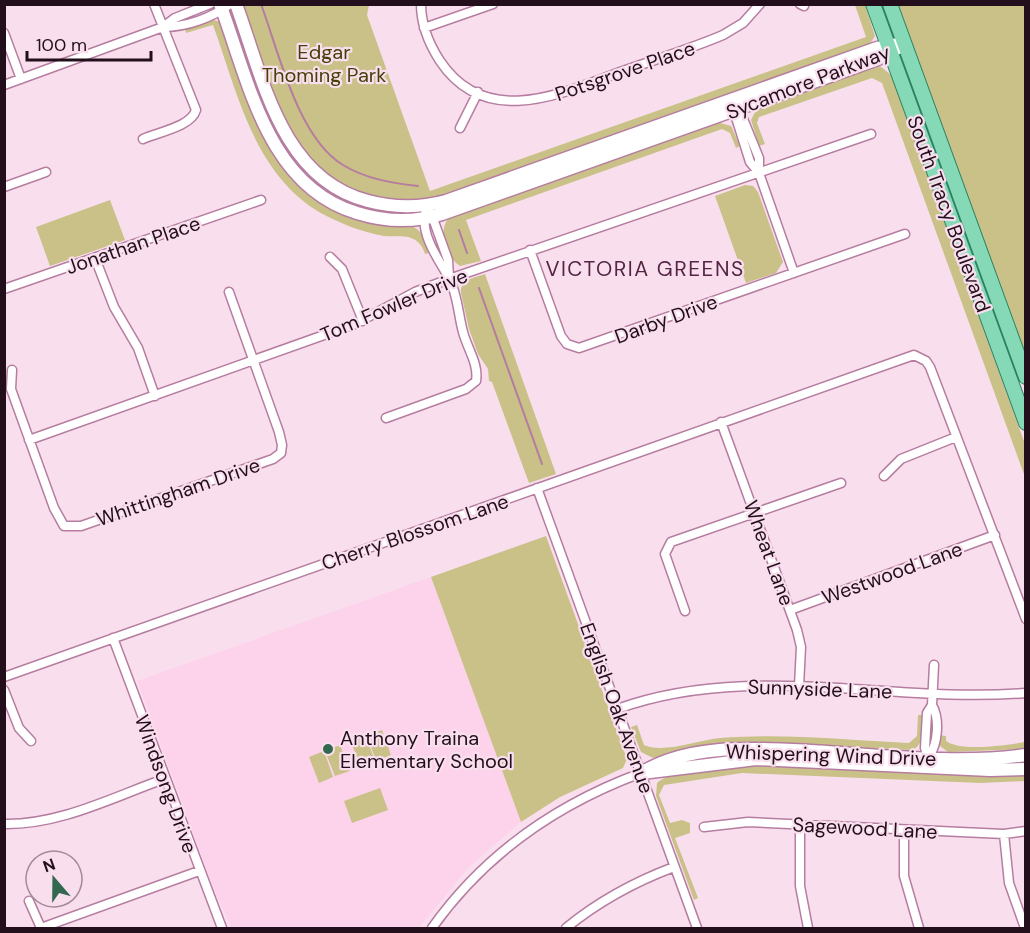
<svg xmlns="http://www.w3.org/2000/svg" width="1030" height="933" viewBox="0 0 1030 933" font-family="'DM Sans',sans-serif">
	<rect width="100%" height="100%" fill="#f9dfee"/>
	<path fill="#fdd3ec" d="M431,577L521,822L469,867L419,928H231L211,882L137,681Z"/>
	<path fill="#c9c187" d="M241,5H369L367,15L430,191L866,37L855,5H865L875,36L869,45L448,194C398,208 340,198 306,156C278,123 257,47 241,5Z
		M898,5H1025V355L1016,328Z
		M211,19L220,22C242,78 257,146 303,188C327,210 354,218 386,223C395,224 409,223 417,229C424,234 426,245 429,253L425,254C423,247 419,241 411,238C404,235 392,237 384,236C361,232 339,223 319,212C253,172 237,91 213,25L186,33L185,29Z
		M880,66L891,75L1025,444V477L882,83L872,78L759,117L757,123L765,144L759,146L751,120L757,108Z
		M717,122L731,126L740,146L736,148L730,133L722,129L466,220L481,261L460,266C446,258 436,227 451,216Z
		M745,185L753,186L758,192L783,262L776,273L746,283L715,196Z
		M110,200L125,240L50,266L36,227Z
		M485,274L556,474L529,483L492,382L489,381L488,369L478,354L469,329L461,293C460,279 474,278 485,274Z
		M546,536L627,759L623,768L560,797L521,822L431,577Z
		M918,715H922C922,728 925,745 912,750L785,744L683,751L653,758L641,752L631,727L637,725L644,745C662,754 699,740 720,738C783,733 846,740 909,743L917,736Z
		M382,730L391,755L376,761L367,735Z
		M940,735L946,736V741C960,752 1008,745 1025,742V749L948,752L940,746Z
		M366,736L375,761L360,767L351,741Z
		M340,745L350,771L335,776L325,751Z
		M324,751L333,777L319,783L309,757Z
		M755,765L985,776L1026,774L1025,781L980,783L742,773L664,785L659,795L670,823L682,820L690,823V833L675,838L698,898L694,900L656,796L657,783C673,767 732,767 755,765Z
		M380,788L388,810L352,823L344,801Z"/>
	<g fill="none" stroke-linecap="round" stroke-linejoin="round">
		<path stroke="#b67ba0" stroke-width="2" d="M261,4C279,53 298,138 343,165C366,179 392,183 418,186
			M459,230L467,253
			M479,288L542,464"/>
		<defs>
			<path id="street" d="M421,4C421,24 429,44 440,61C486,130 563,93 623,71C657,59 690,49 723,35L743,23L760,4
				M800,4L804,6
				M163,27C186,27 212,18 230,4
				M424,28L493,4
				M4,33L21,79
				M4,85L163,27L175,18L210,4
				M737,104L759,158V173L794,273
				M733,108L750,162L759,173
				M460,128L478,92
				M143,139C158,132 191,127 196,110L154,4
				M4,187L46,172
				M431,213L448,260L449,278
				M530,250L561,336L567,344L579,348L905,234
				M330,257L342,269L363,321
				M95,258L114,307L138,348L155,396
				M4,289L261,200
				M12,370L11,389L54,508L64,526H81L273,459L281,453L282,445L279,432L229,292
				M386,418L466,389L476,381C479,364 467,348 463,332C458,314 458,295 449,278C439,260 421,236 425,214
				M721,422L797,630L801,647L799,686
				M29,440L355,324L415,292L449,279L871,134
				M884,476L901,459L956,437
				M537,488L697,928
				M790,610L995,535
				M685,611L665,554L671,542L841,483
				M113,638L222,928
				M4,677L914,355L926,361L930,367L1026,619
				M4,690L19,728L31,741
				M617,709C750,661 889,704 1026,693
				M929,757C938,743 940,719 932,705
				M929,761L925,748L927,713L932,705L934,665
				M4,824C60,825 113,797 164,779
				M800,824V886L808,928
				M704,827L748,822L1004,834L1026,831
				M904,830V876L919,928
				M1004,834L1009,883L1025,928
				M29,901L41,928
				M41,928L199,871
				M432,928C484,855 557,804 641,773
				M566,928C599,901 634,882 674,867"/>
			<path id="secondary" d="M220,4C249,81 267,186 357,213C386,222 413,223 442,214L878,59L898,48
				M236,4C263,78 281,179 368,201C394,208 420,208 446,201L877,48L898,44
				M641,773C690,743 755,748 811,751C880,755 957,765 1026,755
				M642,773L756,759L990,770L1026,769"/>
			<path id="primary" d="M873,4L1026,423
				M890,4L1026,377"/>
		</defs>
		<use href="#street" stroke="#b67da1" stroke-width="11"/>
		<use href="#secondary" stroke="#b67da1" stroke-width="15"/>
		<use href="#primary" stroke="#2d8162" stroke-width="16"/>
		<use href="#street" stroke="#fff" stroke-width="8"/>
		<use href="#secondary" stroke="#fff" stroke-width="12"/>
		<use href="#primary" stroke="#85d9b7" stroke-width="14"/>
	</g>
	<circle fill="#32684f" stroke="#f9dfee" stroke-width="2" cx="328" cy="749" r="6"/>
	<g text-anchor="middle" stroke-width="4.5" stroke-linejoin="round" paint-order="stroke">
		<g font-size="20" fill="#463f08" stroke="#f9dfee">
			<text x="324" y="59">Edgar<tspan x="324" dy="23">Thoming Park</tspan></text>
		</g>
		<g font-size="20" fill="#230e1c" stroke="#f9dfee">
			<text transform="translate(625 71) rotate(-19)" y="7">Potsgrove Place</text>
			<text transform="translate(808 82) rotate(-21)" y="7">Sycamore Parkway</text>
			<text transform="translate(949 214) rotate(70)" y="7">South Tracy Boulevard</text>
			<text transform="translate(133 245) rotate(-19)" y="7">Jonathan Place</text>
			<text transform="translate(394 305) rotate(-23)" y="7">Tom Fowler Drive</text>
			<text transform="translate(666 319) rotate(-20)" y="7">Darby Drive</text>
			<text transform="translate(178 492) rotate(-19)" y="7">Whittingham Drive</text>
			<text transform="translate(415 532) rotate(-19)" y="7">Cherry Blossom Lane</text>
			<text transform="translate(769 553) rotate(70)" y="7">Wheat Lane</text>
			<text transform="translate(892 573) rotate(-20)" y="7">Westwood Lane</text>
			<text transform="translate(820 689) rotate(2)" y="7">Sunnyside Lane</text>
			<text transform="translate(617 708) rotate(70)" y="7">English Oak Avenue</text>
			<text transform="translate(831 755) rotate(2)" y="7">Whispering Wind Drive</text>
			<text transform="translate(166 784) rotate(70)" y="7">Windsong Drive</text>
			<text transform="translate(865 828) rotate(3)" y="7">Sagewood Lane</text>
		</g>
		<g font-size="20" fill="#230e1c" stroke="#f9dfee" text-anchor="start">
			<text x="340" y="745">Anthony Traina<tspan x="340" dy="23">Elementary School</tspan></text>
		</g>
		<g font-size="21" letter-spacing="1.5" fill="#552545" stroke="#f9dfee">
			<text x="645" y="276">VICTORIA GREENS</text>
		</g>
	</g>
	<rect width="1030" height="933" fill="none" stroke="#230e1c" stroke-width="12"/>
	<g transform="translate(54 879) rotate(340)"><circle r="28" fill="#f9dfee" stroke="#a38b9a" stroke-width="1.5"/>
	<path d="M0-4.5L10 22L0 15L-10 22Z" fill="#32684f"/>
	<text y="-9" font-size="16" font-weight="bold" text-anchor="middle" fill="#230e1c">N</text>
	</g>
	<path d="M27 51v9h124v-9" fill="none" stroke="#230e1c" stroke-width="3"/>
	<text x="36" y="51" font-size="18" fill="#230e1c" stroke="#f9dfee" stroke-width="4.5" paint-order="stroke">100 m</text>
</svg>
